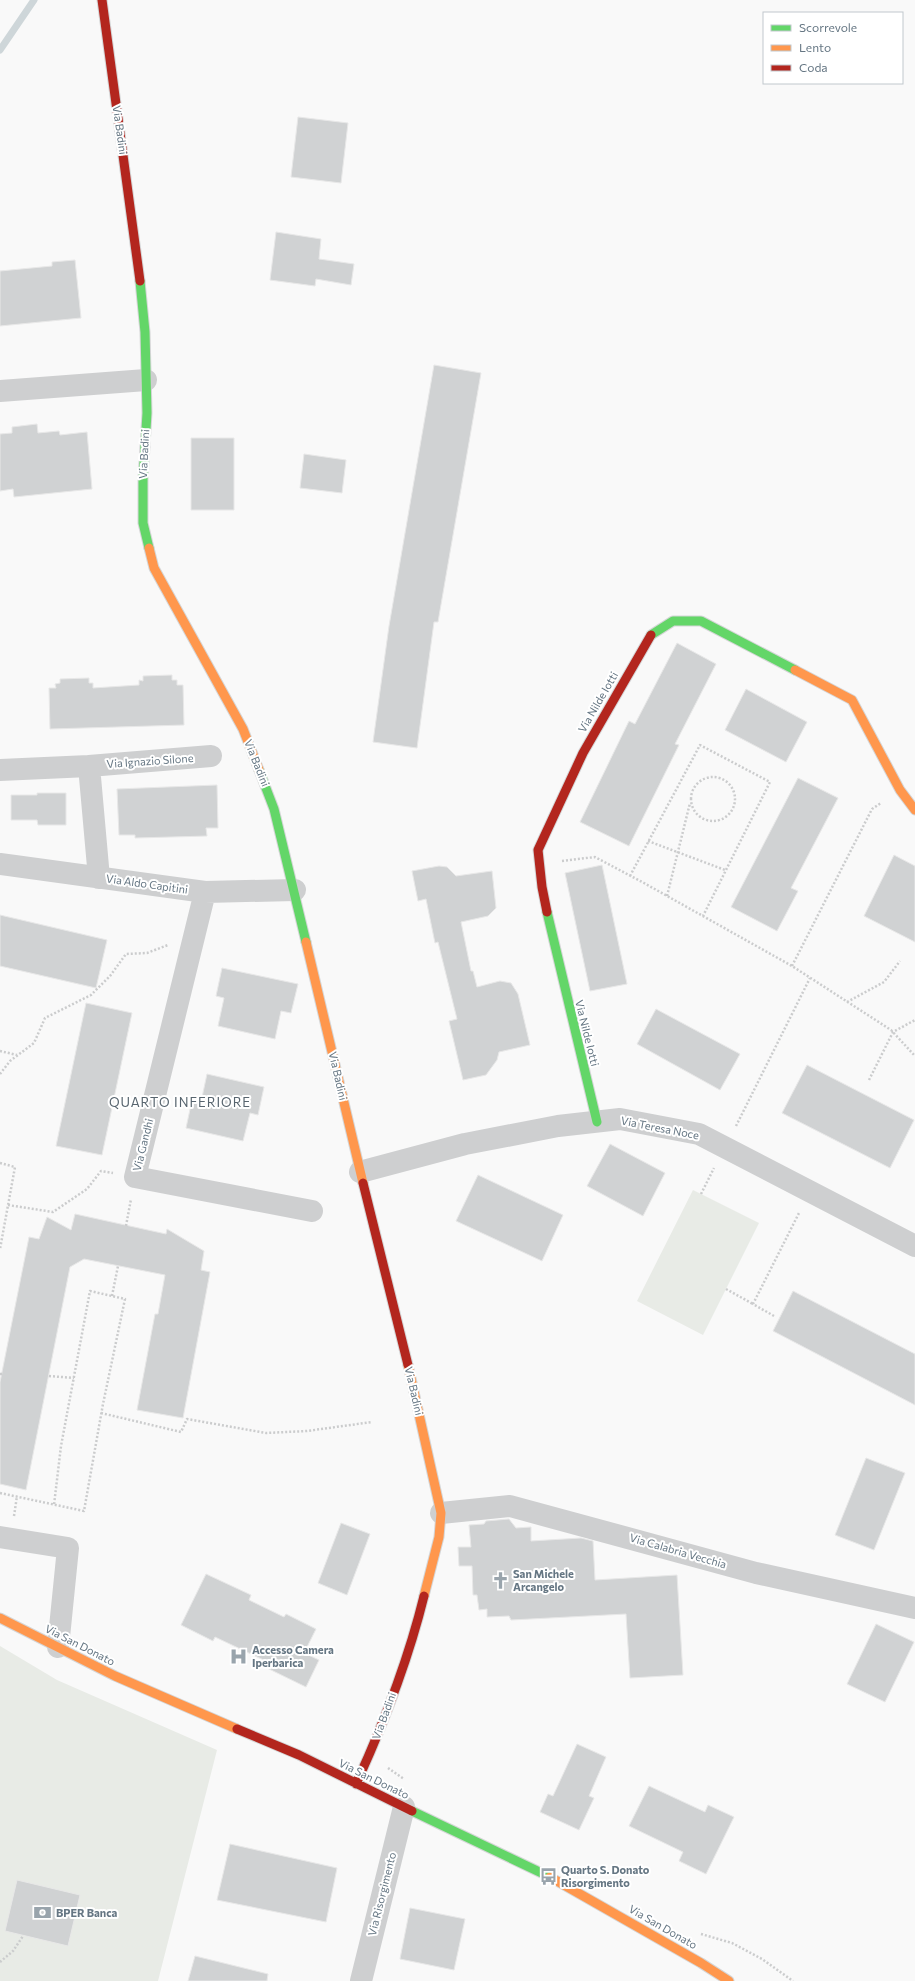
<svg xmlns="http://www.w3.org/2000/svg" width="915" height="1981" viewBox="0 0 915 1981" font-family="Commissioner,sans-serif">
	<rect width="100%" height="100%" fill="#f9f9f9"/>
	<path fill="#e8ebe6" d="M693,1190L759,1223L703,1335L637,1301Z
		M0,1646L57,1680L217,1750L158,1981H0Z"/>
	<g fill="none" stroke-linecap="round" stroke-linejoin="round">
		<path stroke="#ced6d9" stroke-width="7" d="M0,50L34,0"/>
	</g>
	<path fill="#d0d2d3" stroke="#e8e8e8" d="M298,117L348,123L341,183L291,177Z
		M276,232L321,239L319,259L354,264L351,285L316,279L315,286L270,280Z
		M75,260L81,318L0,326V271L52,266V262Z
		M434,365L481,373L438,622H434L417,748L373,742L389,626Z
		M37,424L38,433L59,431L60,435L87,432L92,489L14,497L13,489L0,491V434L12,433V427Z
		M191,438H234V510H191Z
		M304,454L346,460L342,493L300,488Z
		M677,643L716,664L675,744L679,745L629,846L580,822L629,721L635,724Z
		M172,675V680H177V685H183L184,725L50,729L49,688H56L55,684L60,683V679L89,678V683H93V688L139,685V680L143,681V676Z
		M746,689L807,722L786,762L725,730Z
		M798,778L838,798L791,888L798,891L777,931L731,907Z
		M217,785L218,828H206L207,836L135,838V835H119L117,789Z
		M37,793H66V825H38L37,820H11V795H37Z
		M894,855L915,866V942L864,916Z
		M602,865L627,984L590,991L565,873Z
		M439,866L447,867L456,876L492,871L496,908L488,916L461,922L471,971H473L477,987L500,981L511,983L518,994L530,1045L499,1052L497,1060L486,1075L463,1080L449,1021L457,1019L438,942L435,943L426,899L418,901L412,871Z
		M0,915L107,940L96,988L0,966Z
		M222,968L298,984L291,1013L281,1011L275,1039L218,1026L224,998L216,996Z
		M86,1003L132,1013L102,1155L56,1146Z
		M656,1009L740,1054L720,1090L637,1044Z
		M807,1065L914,1120L890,1168L782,1113Z
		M207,1074L264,1087L258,1115L250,1113L243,1141L186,1128L192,1100L201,1102Z
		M610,1144L665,1173L643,1216L587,1186Z
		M478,1175L563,1215L542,1261L456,1221Z
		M75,1214L166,1234L167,1229L204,1251L201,1270L210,1272L183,1418L137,1410L155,1314H158L165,1275L84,1259L70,1267L26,1490L0,1484V1382L29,1237L39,1239L47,1217L71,1230Z
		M793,1291L915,1354V1405L773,1331Z
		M866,1458L905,1473L874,1550L835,1535Z
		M509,1519L516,1528L531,1527V1541L581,1538L593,1541L595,1580L677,1575L683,1675L630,1678L626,1614L511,1620L509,1616L487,1617V1609L479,1610L477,1595H473L472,1566H459L458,1547H471L469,1525L484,1524L486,1521Z
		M341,1523L370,1534L347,1595L318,1583Z
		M206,1574L251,1595L249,1600L284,1617L286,1614L316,1629L304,1653L319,1660L306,1687L267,1668L270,1663L215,1637L213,1641L181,1625Z
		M876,1624L914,1642L885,1702L847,1684Z
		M577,1744L606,1757L589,1796L594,1798L579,1830L540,1812L548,1794L553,1796Z
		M649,1786L705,1812L708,1805L734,1817L706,1874L679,1861L683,1852L629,1826Z
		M230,1844L337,1868L326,1922L217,1900Z
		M17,1880L80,1895L68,1946L5,1931Z
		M410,1908L465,1919L454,1970L400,1959Z
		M195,1956L268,1974L267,1981H188Z"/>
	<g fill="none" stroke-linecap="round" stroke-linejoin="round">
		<defs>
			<path id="fast" d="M140,281L145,332L147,413L143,479V523L149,548
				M651,635L673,621H701L795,670
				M259,770L274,809L306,942
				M547,912L597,1122
				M412,1811L550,1877"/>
			<path id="slow" d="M149,548L154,568L243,729L259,770
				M795,670L852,700L900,790L915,810
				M306,942L363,1183
				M408,1365L441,1513L439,1537L424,1596
				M0,1618L115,1676L237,1729
				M550,1877L701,1963L729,1981"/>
			<path id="jam" d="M102,0L140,281
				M547,912L542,887L538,850L583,753L651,635
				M363,1183L408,1365
				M237,1729L299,1755L412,1811
				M356,1784C384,1723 408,1661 424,1596"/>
		</defs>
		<use href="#fast" stroke="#d5d6d7" stroke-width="11"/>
		<use href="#slow" stroke="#d5d6d7" stroke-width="11"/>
		<use href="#jam" stroke="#d5d6d7" stroke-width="11"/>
		<path stroke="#cbcccd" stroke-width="2.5" stroke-dasharray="2 2" stroke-linecap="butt" d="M691 799a22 22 0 1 1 44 0a22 22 0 1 1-44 0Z
			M648,841L725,870
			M562,861L595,857L644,883L792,966L891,1030L915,1056
			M630,876L700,745L770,782L703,916
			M667,896L690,803
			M792,966L872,809L881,803
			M847,1002L884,982L900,961
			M0,1051L17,1055
			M0,1074L10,1061L34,1043L45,1018L91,995L110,976L126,954L147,953L168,945
			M869,1080L893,1032L915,1020
			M736,1126L810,978
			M0,1163L15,1167L0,1249
			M701,1194L714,1168
			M8,1205L53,1212L87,1189L101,1171L113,1173
			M126,1226L131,1199
			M726,1289L753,1304
			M112,1296L118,1266
			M774,1316L753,1304L799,1213
			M0,1374H2
			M49,1376L74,1378
			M101,1413L181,1432L187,1419L266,1433L307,1431L372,1422
			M0,1493L84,1511L103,1404L125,1299L90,1291L61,1446L54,1505
			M14,1516L17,1496
			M388,1768L404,1779
			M701,1934L732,1943L762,1959L793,1981
			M0,1962L13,1951L23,1936"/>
		<path stroke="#cecfd0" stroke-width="22" d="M0,391L146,380
			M89,766L99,878
			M0,770L89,766L211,756
			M0,864L205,892L295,890
			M205,892L135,1177L312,1211
			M360,1172L465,1144L558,1126L620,1119L699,1134L915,1246
			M441,1513L510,1506L756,1573L915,1608
			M0,1537L68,1548L58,1647
			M361,1981L404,1807"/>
		<use href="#fast" stroke="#63d668" stroke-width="9"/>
		<use href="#slow" stroke="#ff974d" stroke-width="9"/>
		<use href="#jam" stroke="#b3261e" stroke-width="9"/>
	</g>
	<defs>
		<symbol id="church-bare" viewBox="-9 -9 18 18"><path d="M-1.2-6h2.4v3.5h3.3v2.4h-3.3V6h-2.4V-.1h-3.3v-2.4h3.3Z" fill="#99a4ac" stroke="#fff" stroke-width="2.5" paint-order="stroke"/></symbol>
		<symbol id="hospital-bare" viewBox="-9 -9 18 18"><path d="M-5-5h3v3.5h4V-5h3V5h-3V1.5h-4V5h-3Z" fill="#99a4ac" stroke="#fff" stroke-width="2.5" paint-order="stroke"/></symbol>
		<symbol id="bus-bare" viewBox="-9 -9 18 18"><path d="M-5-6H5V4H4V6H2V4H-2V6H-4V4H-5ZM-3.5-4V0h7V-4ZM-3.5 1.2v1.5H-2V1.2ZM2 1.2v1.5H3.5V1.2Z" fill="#99a4ac" stroke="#fff" stroke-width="2.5" paint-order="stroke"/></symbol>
		<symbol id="bank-bare" viewBox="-9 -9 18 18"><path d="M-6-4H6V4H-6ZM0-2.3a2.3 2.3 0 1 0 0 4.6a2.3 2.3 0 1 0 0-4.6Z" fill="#99a4ac" stroke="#fff" stroke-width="2.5" paint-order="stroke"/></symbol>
	</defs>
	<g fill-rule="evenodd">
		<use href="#church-bare" x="488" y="1568" width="25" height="25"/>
		<use href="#hospital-bare" x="226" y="1644" width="25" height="25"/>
		<use href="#bus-bare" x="536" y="1864" width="25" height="25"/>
		<use href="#bank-bare" x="30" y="1900" width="25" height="25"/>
	</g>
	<g text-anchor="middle" stroke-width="4" stroke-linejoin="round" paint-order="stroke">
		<g font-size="11" fill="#657683" stroke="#fff">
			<text transform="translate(120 130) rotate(82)" y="4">Via Badini</text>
			<text transform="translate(144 454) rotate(-87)" y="4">Via Badini</text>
			<text transform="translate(598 702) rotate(-60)" y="4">Via Nilde Iotti</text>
			<text transform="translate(150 761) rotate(-4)" y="4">Via Ignazio Silone</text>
			<text transform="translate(257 763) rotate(68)" y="4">Via Badini</text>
			<text transform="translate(147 884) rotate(8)" y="4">Via Aldo Capitini</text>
			<text transform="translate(587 1033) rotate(76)" y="4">Via Nilde Iotti</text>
			<text transform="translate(338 1076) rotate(77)" y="4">Via Badini</text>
			<text transform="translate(660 1128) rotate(11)" y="4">Via Teresa Noce</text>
			<text transform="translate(143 1145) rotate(-76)" y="4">Via Gandhi</text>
			<text transform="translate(414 1391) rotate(77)" y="4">Via Badini</text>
			<text transform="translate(678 1551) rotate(16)" y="4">Via Calabria Vecchia</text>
			<text transform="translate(80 1645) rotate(27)" y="4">Via San Donato</text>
			<text transform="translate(384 1716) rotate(-70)" y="4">Via Badini</text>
			<text transform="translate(374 1779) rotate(26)" y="4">Via San Donato</text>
			<text transform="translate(382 1894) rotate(-76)" y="4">Via Risorgimento</text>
			<text transform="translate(663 1927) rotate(30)" y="4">Via San Donato</text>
		</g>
		<g font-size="11" font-weight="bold" fill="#657683" stroke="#fff" text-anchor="start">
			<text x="513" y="1578">San Michele<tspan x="513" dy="13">Arcangelo</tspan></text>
			<text x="252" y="1654">Accesso Camera<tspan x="252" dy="13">Iperbarica</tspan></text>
			<text x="561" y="1874">Quarto S. Donato<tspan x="561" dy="13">Risorgimento</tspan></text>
			<text x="56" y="1917">BPER Banca</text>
		</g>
		<g font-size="13" letter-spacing="1" fill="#57646e" stroke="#fff">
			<text x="180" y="1107">QUARTO INFERIORE</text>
		</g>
	</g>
	<rect x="763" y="12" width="140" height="72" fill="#ffffff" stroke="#c1c8cd"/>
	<rect x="771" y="25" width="20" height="6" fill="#63d668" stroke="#c1c8cd"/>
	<text x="799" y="32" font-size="12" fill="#657683">Scorrevole</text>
	<rect x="771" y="45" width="20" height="6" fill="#ff974d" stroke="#c1c8cd"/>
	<text x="799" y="52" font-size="12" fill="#657683">Lento</text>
	<rect x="771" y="65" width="20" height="6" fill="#b3261e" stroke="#c1c8cd"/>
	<text x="799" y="72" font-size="12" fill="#657683">Coda</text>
</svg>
